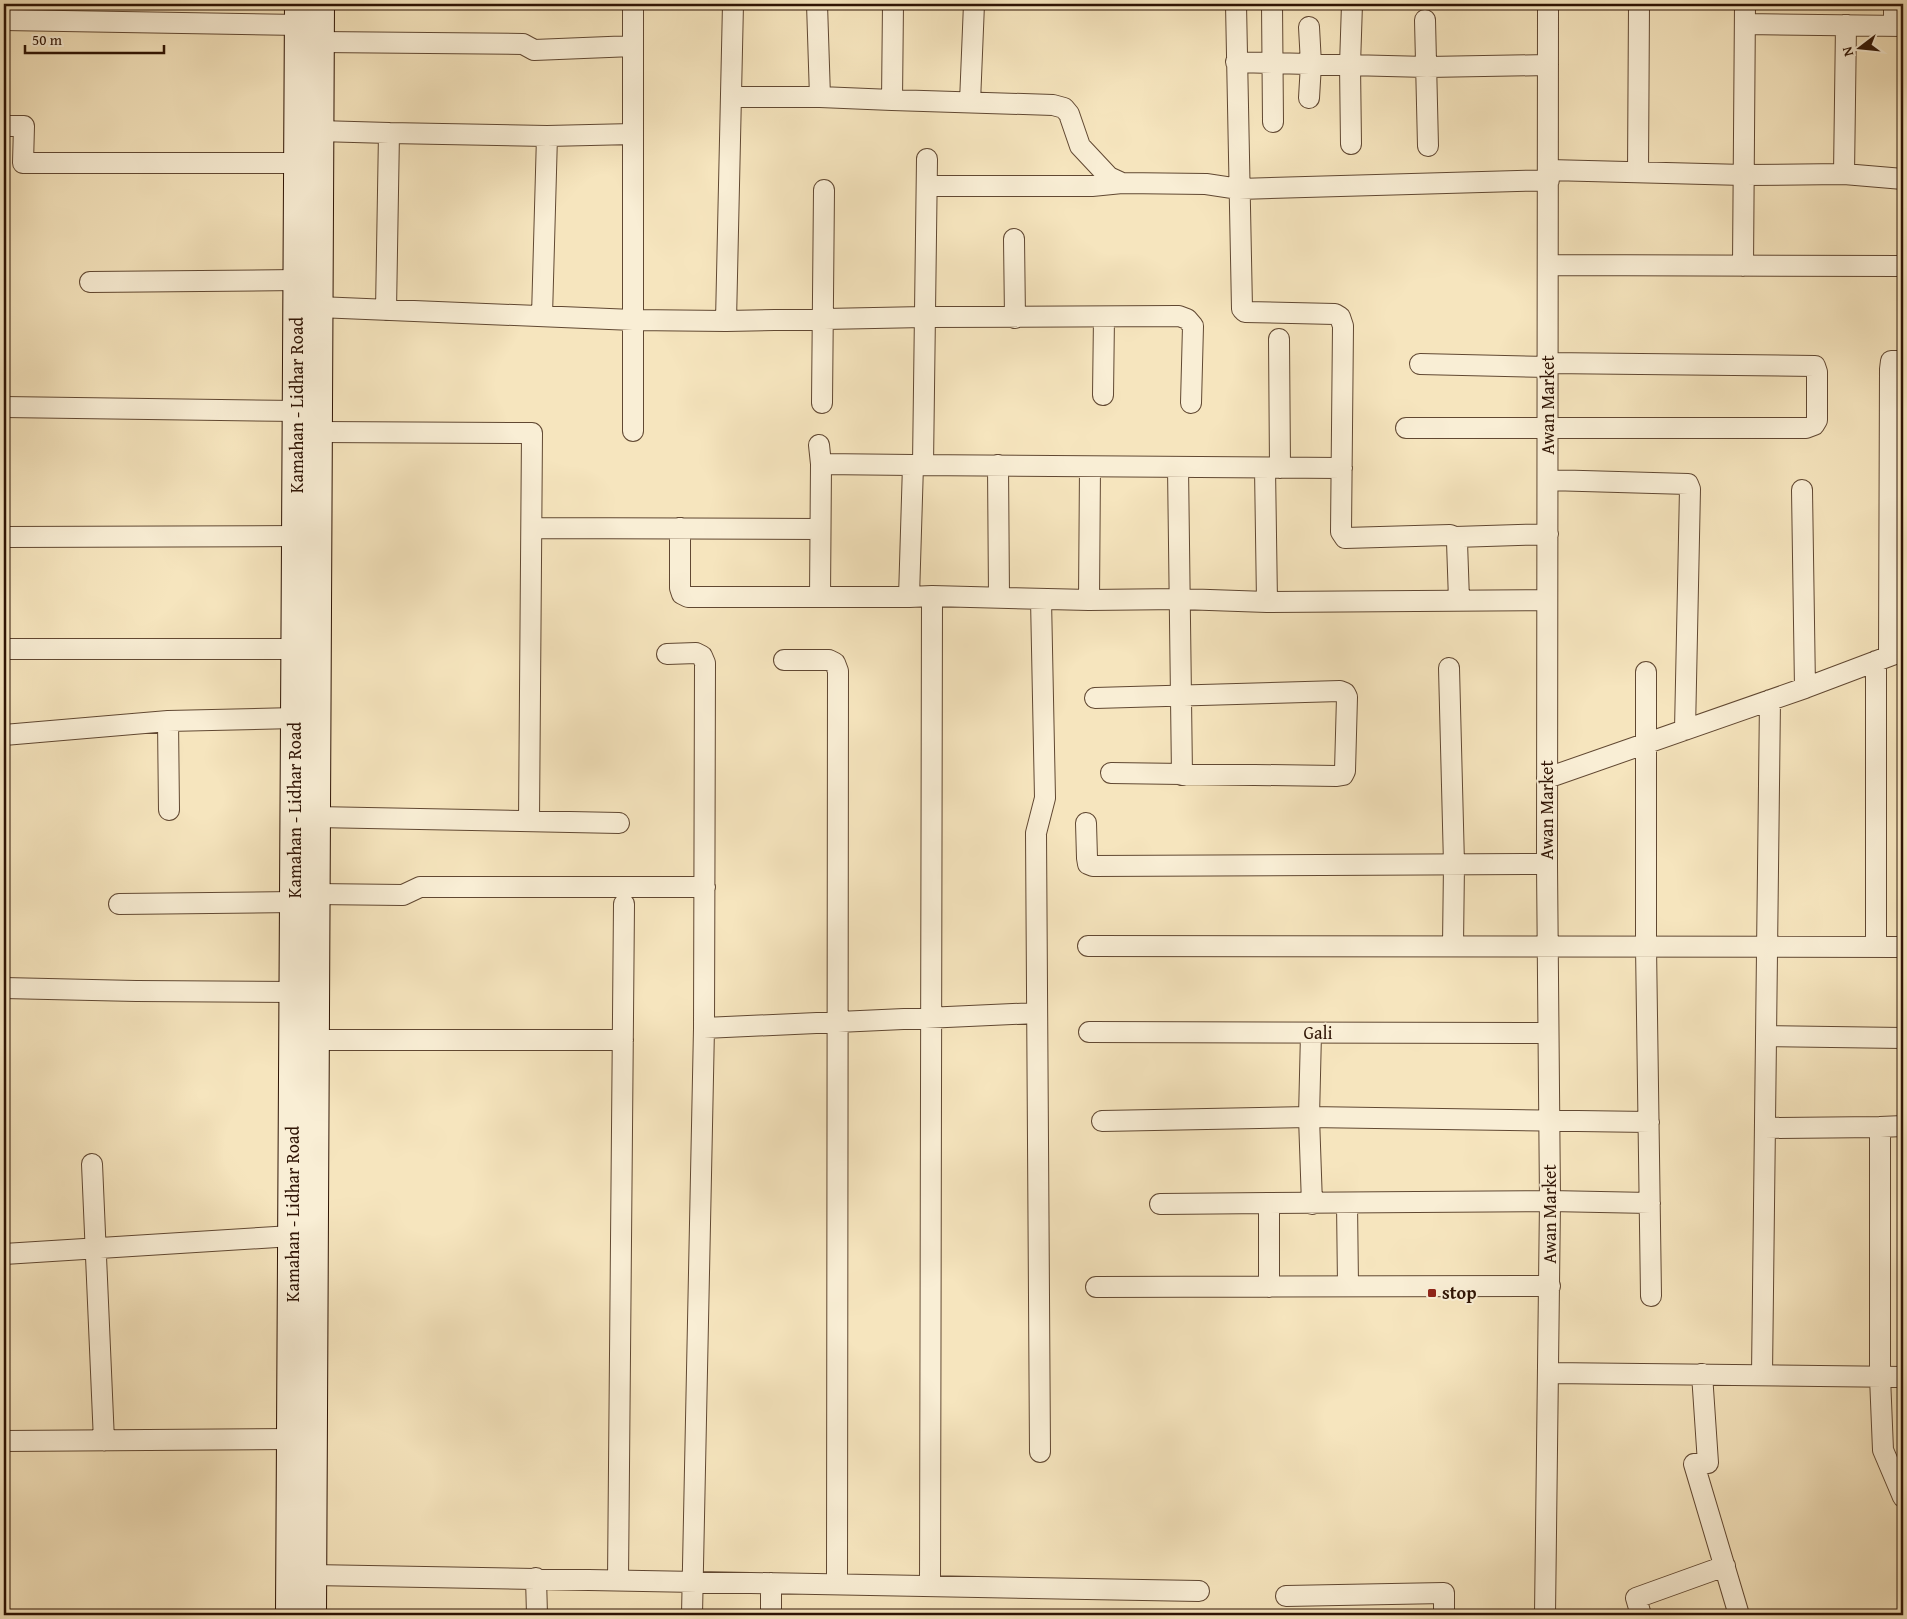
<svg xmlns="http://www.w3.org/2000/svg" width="1907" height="1619" viewBox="0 0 1907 1619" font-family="'Gentium Book Plus',serif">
	<rect width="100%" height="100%" fill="#f6e5be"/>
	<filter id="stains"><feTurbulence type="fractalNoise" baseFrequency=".004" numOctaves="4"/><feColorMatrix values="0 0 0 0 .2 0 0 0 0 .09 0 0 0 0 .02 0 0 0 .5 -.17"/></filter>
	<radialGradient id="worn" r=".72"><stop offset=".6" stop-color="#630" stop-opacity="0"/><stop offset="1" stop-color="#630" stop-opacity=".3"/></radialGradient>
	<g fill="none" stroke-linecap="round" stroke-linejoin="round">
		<defs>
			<path id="street" d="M817,4L820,97
				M1236,4L1242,309L1245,312L1335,314L1340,317L1343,326L1341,532L1345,538L1450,535L1455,537L1457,542L1459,600
				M1272,4L1273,122
				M4,20L299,25
				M1425,20L1428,146
				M1745,24L1903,26
				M1894,26V4
				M1309,27L1311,64L1309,98
				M320,42L523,44L534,50L633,46
				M1236,62L1427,67L1548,65
				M731,97H820L892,100L893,4
				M892,100L1053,105L1064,108L1069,114L1080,146L1109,177L1122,183L1206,184L1239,189L1549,180
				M970,102L974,4
				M4,126H24L23,163H298
				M319,131L389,133L386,310
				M389,133L547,136L633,134
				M1351,144L1350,65L1352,4
				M1549,170L1744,175L1844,174L1903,179
				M1638,172L1639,4
				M1844,174L1846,25
				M927,186H1092L1122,183
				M1014,239L1015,318
				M1549,265L1903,266
				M1743,266L1745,4
				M90,282L297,280
				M318,307L633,320L726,321L924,317L1179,316L1187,319L1193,326L1191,403
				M542,316L547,136
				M726,321L733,4
				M1279,339L1280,468
				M1420,364L1548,367
				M1103,395L1104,317
				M822,403L824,190
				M4,407L297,411
				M1406,428H1806L1814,425L1817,420V372L1815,366L1548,363
				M633,431V4
				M318,432L532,433L529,821
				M819,445L821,464
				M923,465L927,159
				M998,465L999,597
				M1178,467L1182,775
				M1265,468L1267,602
				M1548,480L1688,484L1690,489L1685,730
				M1802,490L1805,688
				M532,528L820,529
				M680,528V588L682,594L688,597H909L932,596L1089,600L1181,599L1267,602L1547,600
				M4,537L296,536
				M1455,537L1548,534
				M820,597L821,464L913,465
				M909,597L913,465L1342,468
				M1089,600L1090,467
				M4,649H295
				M667,654L696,653L702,656L705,663L704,1028L692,1615
				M1889,656L1890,369L1891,361H1903
				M784,660H829L835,663L838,671L837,1584
				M1876,661V947
				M1449,668L1454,864L1453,945
				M1646,672V946L1651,1296
				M1095,698L1340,691L1345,693L1347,697L1345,771L1343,775L1337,776L1111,773
				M168,721L169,810
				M4,735L168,721L295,718
				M1547,778L1805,688L1903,651
				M316,817L619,823
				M1086,823L1087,858L1088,864L1093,866L1547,864
				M315,894L403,895L420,887H705
				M119,904L294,902
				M1088,946L1903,947
				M4,988L136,991L295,992
				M704,1028L1037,1013
				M1089,1032L1548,1033
				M1311,1033L1309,1117L1312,1204
				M1767,1036L1903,1038
				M315,1040H623
				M1102,1121L1309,1117L1649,1122
				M1903,1126L1880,1127V1377L1883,1450L1903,1497
				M1765,1128L1880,1127
				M92,1164L104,1441
				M1347,1203L1348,1285
				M1160,1204L1269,1203
				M4,1254L292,1236
				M1096,1287L1550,1286
				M1269,1287V1203L1550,1201L1650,1203
				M1549,1373L1903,1377
				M1702,1374L1708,1463L1694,1464L1739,1615
				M1762,1375L1770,700
				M4,1441L291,1439
				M1040,1452L1036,833L1045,798L1041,599
				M312,1575L1199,1591
				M536,1578L537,1615
				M618,1580L624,904
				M930,1586L932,596
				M1286,1596L1444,1593V1615
				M771,1615V1583
				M1545,1615L1550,1201L1547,864L1548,4
				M1641,1615L1636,1598L1725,1566"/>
			<path id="secondary" d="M290,1615L299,4
				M312,1615L320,4"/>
		</defs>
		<use href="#street" stroke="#614832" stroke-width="22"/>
		<use href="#secondary" stroke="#2f1404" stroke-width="30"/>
		<use href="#street" stroke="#f9eed5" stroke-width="20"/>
		<use href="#secondary" stroke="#f9eed5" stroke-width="28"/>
	</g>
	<rect fill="#8f2418" stroke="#f9eed5" stroke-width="2" x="1427" y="1288" width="10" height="10" rx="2.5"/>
	<g text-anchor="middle" stroke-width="4" stroke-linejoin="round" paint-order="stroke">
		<g font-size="18" fill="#2f1404" stroke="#f9eed5">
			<text transform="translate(297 405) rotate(-90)" y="6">Kamahan - Lidhar Road</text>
			<text transform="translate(1548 405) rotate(-90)" y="6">Awan Market</text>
			<text transform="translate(295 810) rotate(-90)" y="6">Kamahan - Lidhar Road</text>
			<text transform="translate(1547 810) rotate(-90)" y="6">Awan Market</text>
			<text x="1318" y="1039">Gali</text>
			<text transform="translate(293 1214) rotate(-90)" y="6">Kamahan - Lidhar Road</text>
			<text transform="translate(1550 1214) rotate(-90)" y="6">Awan Market</text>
		</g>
		<g font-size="18" font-weight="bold" fill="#2f1404" stroke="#f9eed5" text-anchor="start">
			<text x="1442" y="1299">stop</text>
		</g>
	</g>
	<rect width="1907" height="1619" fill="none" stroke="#f6e5be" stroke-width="20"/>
	<rect x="5" y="5" width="1897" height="1609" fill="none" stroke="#2f1404" stroke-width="2.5"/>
	<rect x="10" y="10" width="1887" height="1599" fill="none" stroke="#2f1404"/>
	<g transform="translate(1860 48) rotate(254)" stroke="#f9eed5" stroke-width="4" paint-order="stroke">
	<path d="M0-4L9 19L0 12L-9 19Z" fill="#2f1404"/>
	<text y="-8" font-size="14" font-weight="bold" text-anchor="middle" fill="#2f1404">N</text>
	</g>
	<path d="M25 45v8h139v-8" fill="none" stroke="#2f1404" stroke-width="2.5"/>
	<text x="32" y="45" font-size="15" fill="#2f1404" stroke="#f9eed5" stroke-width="4" paint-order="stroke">50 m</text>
	<rect width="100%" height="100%" filter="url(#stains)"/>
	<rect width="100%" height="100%" fill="url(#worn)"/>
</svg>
